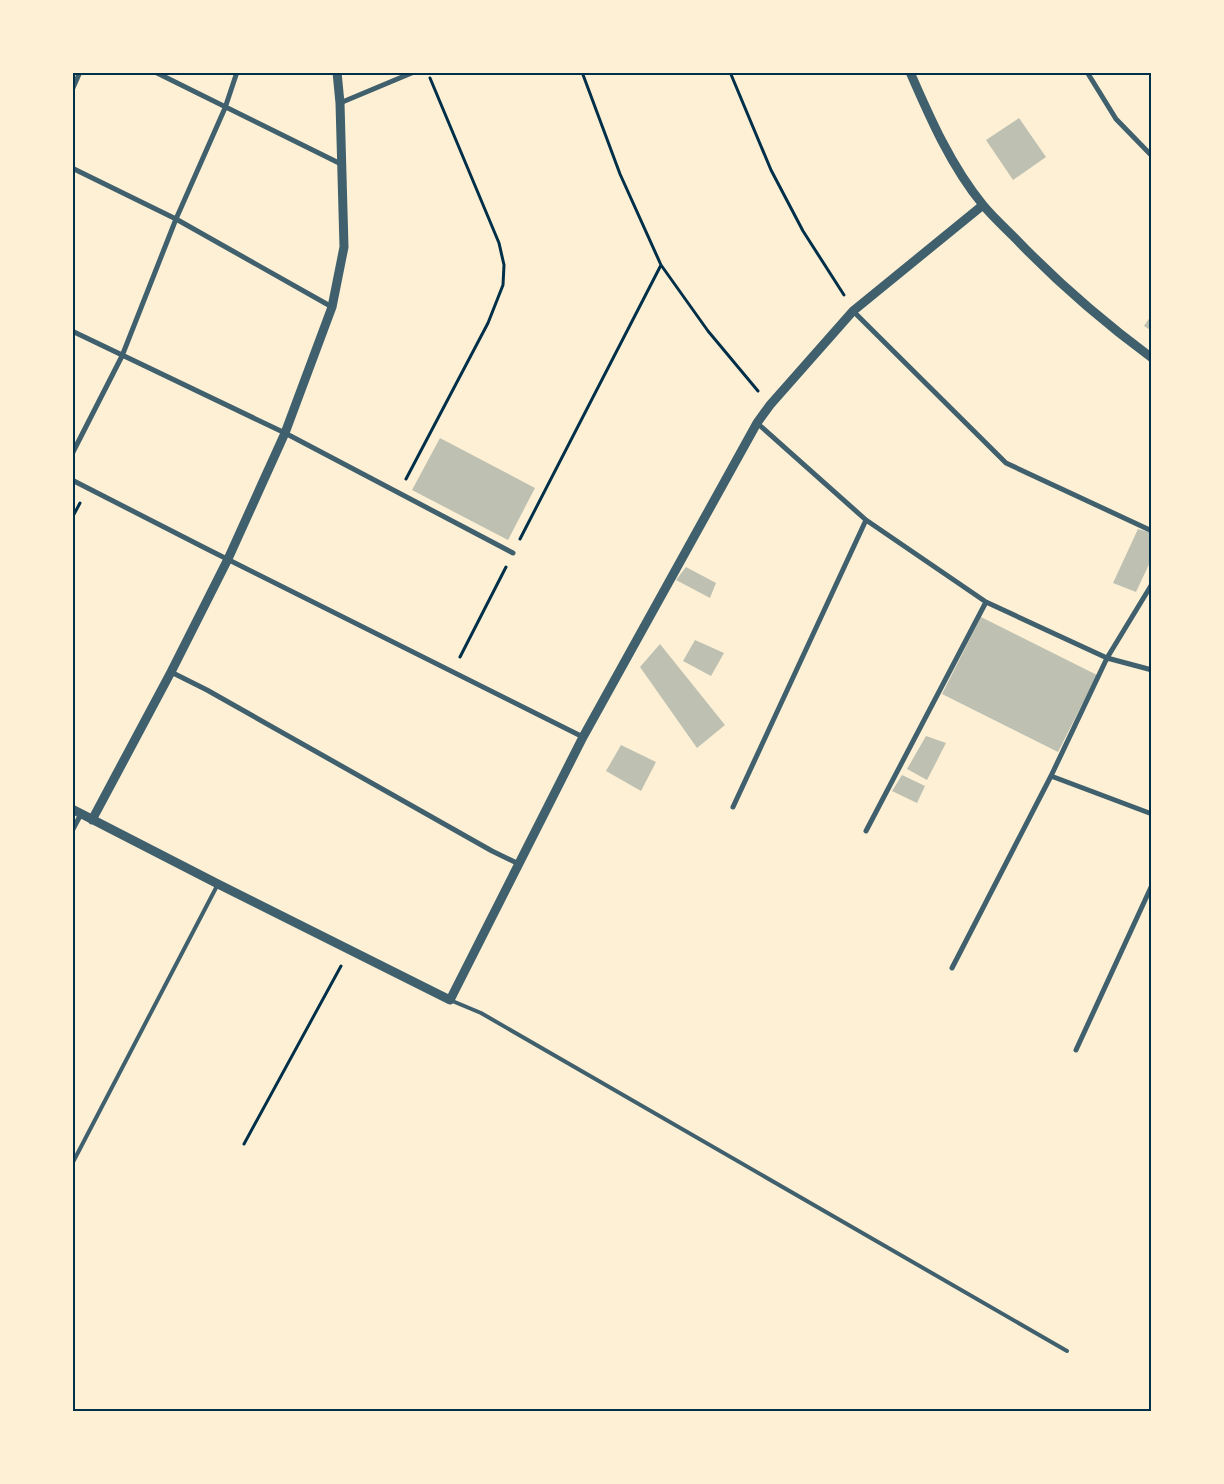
<svg xmlns="http://www.w3.org/2000/svg" width="1224" height="1484" viewBox="0 0 1224 1484" font-family="Georgia,serif">
	<rect width="100%" height="100%" fill="#fdf0d5"/>
	<path fill="#bec0b2" d="M1019,118L1046,157L1013,180L986,140Z
		M1152,314V331L1144,326Z
		M440,438L535,488L508,540L412,490Z
		M1138,529L1152,533V558L1136,592L1113,583Z
		M686,567L716,583L710,598L676,580Z
		M981,617L1097,675L1058,752L942,694Z
		M695,640L724,653L711,676L683,661Z
		M660,644L725,725L697,748L640,667Z
		M926,736L946,743L927,780L907,769Z
		M621,745L656,762L641,791L606,771Z
		M902,775L925,786L917,803L892,791Z"/>
	<g fill="none" stroke-linecap="round" stroke-linejoin="round">
		<path stroke="#003049" stroke-width="3" d="M582,72L620,174L661,265L708,331L758,391
			M730,72L771,170L803,231L844,295
			M406,479L488,323L503,285L504,265L499,243L430,78
			M72,518L80,503
			M520,539L661,265
			M460,657L506,567
			M244,1144L341,966"/>
		<path stroke="#3f606c" stroke-width="4" d="M450,1000L481,1013L1067,1351
			M72,1164L218,884"/>
		<path stroke="#3f606c" stroke-width="5" d="M155,72L341,164
			M1087,72L1116,119L1152,156
			M72,90L80,72
			M340,103L414,72
			M72,168L176,219L332,307
			M853,311L1006,463L1152,531
			M72,331L285,433L513,553
			M757,423L866,520L986,602L1107,658L1152,670
			M72,454L122,356L176,219L225,108L237,72
			M72,480L209,550L583,737
			M171,672L207,690L492,851L519,864
			M1051,776L1152,814
			M733,807L866,520
			M72,831L81,814
			M866,831L986,602
			M952,968L1051,776L1107,658L1152,584
			M1076,1050L1152,885"/>
		<path stroke="#3f606c" stroke-width="9" d="M910,72C930,118 951,166 983,205C993,217 1004,227 1015,238C1058,283 1102,321 1152,358
			M72,809L218,884L450,1000L583,737L757,423L770,405L853,311L983,205
			M92,820L171,672L228,559L285,433L332,307L344,247L340,103L337,72"/>
	</g>
	<rect width="1224" height="1484" fill="none" stroke="#fdf0d5" stroke-width="148"/>
	<rect x="74" y="74" width="1076" height="1336" fill="none" stroke="#003049" stroke-width="2"/>
</svg>
